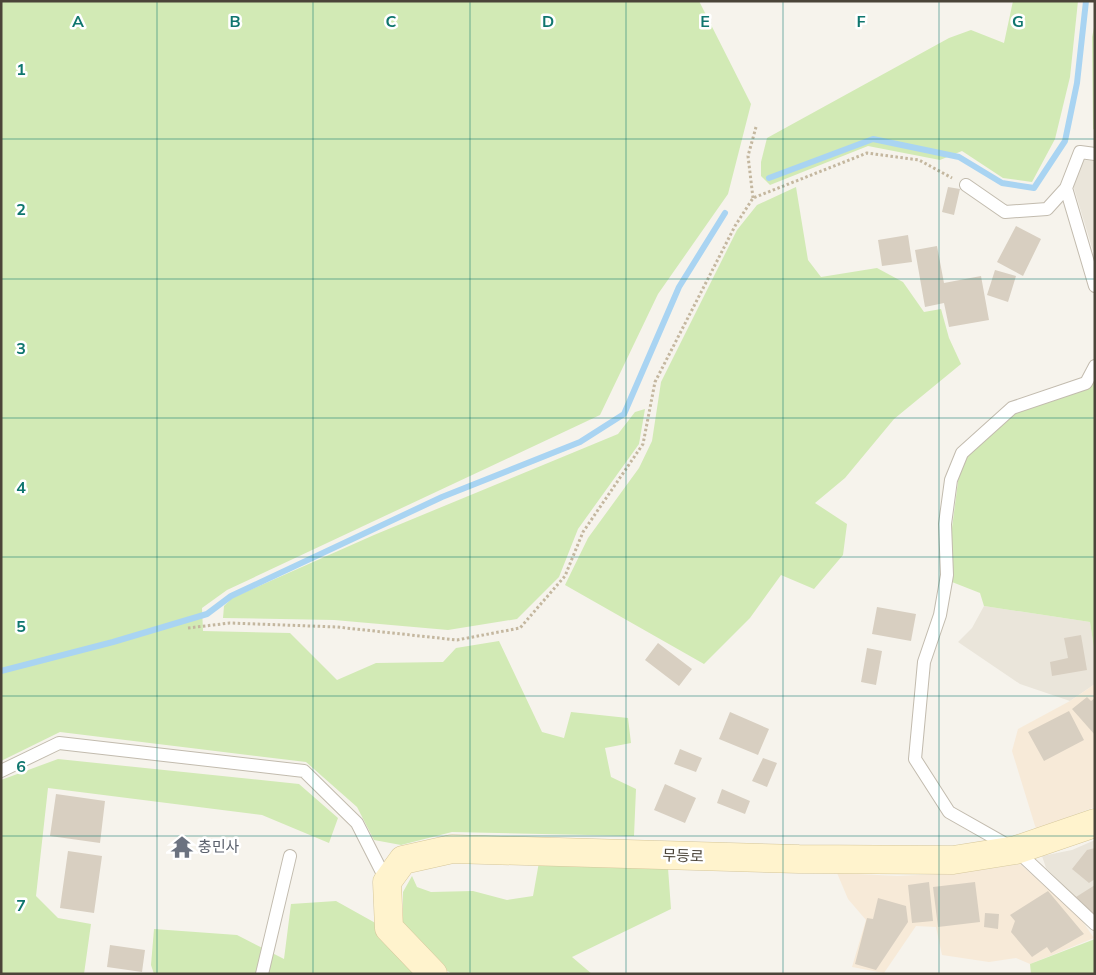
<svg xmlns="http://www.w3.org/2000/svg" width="1096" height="975" viewBox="0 0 1096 975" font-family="Mulish,'Noto Sans KR',sans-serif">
	<rect width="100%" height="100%" fill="#f6f3ec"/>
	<path fill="#eae5da" d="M1084,160L1095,161V249L1093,251L1073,185Z
		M984,606L1090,622L1095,655V684L1070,701L1020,684L958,642L972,628Z
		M1095,840V917L1046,868L1042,856L1072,850Z"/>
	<path fill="#f7ead8" d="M1095,684V807L1036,829L1012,751L1018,729L1070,701Z
		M1020,864L1079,916L1094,938L1030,964L1016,958L989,962L942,955L936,927L916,926L884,973L852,967L866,920L848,899L837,873L897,876L961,873Z"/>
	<path fill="#d2eab5" d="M1,1H699L751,104L728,194L658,294L600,415L227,590L202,608L203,631L290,633L337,680L376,663L443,662L456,648L499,641L542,732L564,738L571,712L628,718L631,743L605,748L611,777L636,789L634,836L452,832L401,845L374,840L357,807L306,762L60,732L1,761Z
		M1013,1H1078L1070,77L1055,139L1032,182L1003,178L962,151L940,160L868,146L770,185L761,176V162L767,138L949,38L971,30L1004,43Z
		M1095,23V130L1093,129L1092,37Z
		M796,187L808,260L821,277L877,268L903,282L924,312L941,309L949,338L961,364L894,419L845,478L815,503L847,524L843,555L814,589L781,575L750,618L704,664L565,585L588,538L639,468L652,441L661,382L737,230L757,205Z
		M1095,378V655L1090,622L984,606L980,593L952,582V528L959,474L968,454L1017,412Z
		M645,409L639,444L578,529L559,577L517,619L448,630L334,620L223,618L224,606L232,598L374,535L618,434L635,412Z
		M58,759L299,784L338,818L329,843L262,815L48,788L36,896L58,918L91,924L84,974H1V780Z
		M539,862L668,868L671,909L572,957L592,974H452L446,970L403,923V892L412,876L417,887L431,892L473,891L507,900L533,896Z
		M336,901L379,925L424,974H154L151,965L154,929L237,935L284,959L291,904Z
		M1095,939V974H1031L1030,964Z"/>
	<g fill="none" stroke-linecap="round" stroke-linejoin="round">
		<path stroke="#a9d4f2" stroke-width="6" d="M769,178L873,139L959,157L1002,183L1034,188L1065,141L1077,83L1086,1
			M1,671L113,642L207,614L231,596L442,497L580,442L624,414L679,287L725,213"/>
	</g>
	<path fill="#d8cfc1" d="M948,187L960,189L954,215L942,212Z
		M1016,226L1041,239L1023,276L997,262Z
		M908,235L912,262L882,266L878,240Z
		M937,246L944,283L981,276L989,320L949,327L944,303L925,307L915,250Z
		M995,270L1016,276L1008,302L987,295Z
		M877,607L916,614L911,641L872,634Z
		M1081,635L1087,670L1052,676L1050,662L1068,658L1064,638Z
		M658,643L692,669L679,686L645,660Z
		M867,648L882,651L876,685L861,682Z
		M1087,697L1091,701L1095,698V735L1072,709Z
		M1069,711L1084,740L1044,761L1028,732Z
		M730,712L769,729L758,755L719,739Z
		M680,749L702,758L696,772L674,764Z
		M763,758L777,763L767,787L752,781Z
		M665,784L696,798L685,823L654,810Z
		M722,789L750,801L745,814L717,803Z
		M56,794L105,801L100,843L50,836Z
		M1095,848V879L1089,883L1072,869L1087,850Z
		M68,851L102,856L94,913L60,908Z
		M929,882L933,921L912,923L908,885Z
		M975,882L980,922L938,927L933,887Z
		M1095,885V915L1076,897Z
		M1048,891L1084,934L1051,953L1047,947L1032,957L1011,932L1015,921L1010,915Z
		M878,898L906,906L908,922L876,970L855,964L867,918L873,919Z
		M985,913L999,914L998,929L984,927Z
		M110,945L145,950L142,972L107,967Z"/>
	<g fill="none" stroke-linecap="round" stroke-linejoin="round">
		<defs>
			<path id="lane" d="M1095,154L1080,152L1066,188L1095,286
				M966,185L1005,212L1047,209L1066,188
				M1095,366L1086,383L1012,408L962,453L951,480L945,524L947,575L940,615L924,662L915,759L949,812L1016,850L1095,924
				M1,771L59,743L304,771L357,823L387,882
				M262,974L290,856"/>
			<path id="secondary" d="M433,974L389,928L387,882L403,860L452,849L799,859L953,860L1016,850L1095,823"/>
		</defs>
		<use href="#lane" stroke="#c2bbae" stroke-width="14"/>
		<use href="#secondary" stroke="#d6c79b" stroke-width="29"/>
		<path stroke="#c4b79f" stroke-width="3" stroke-dasharray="2.5 2.5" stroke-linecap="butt" d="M753,198L748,156L756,127
			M188,628L230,623L337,627L457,640L520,628L565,576L583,532L643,444L655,382L735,226L753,198L867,153L919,160L952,178"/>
		<use href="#lane" stroke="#fff" stroke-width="12"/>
		<use href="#secondary" stroke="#fff3cd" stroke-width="28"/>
	</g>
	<path fill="none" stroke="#0f766e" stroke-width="1" stroke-opacity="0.55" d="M157,1V974M313,1V974M470,1V974M626,1V974M783,1V974M939,1V974M1,139H1095M1,279H1095M1,418H1095M1,557H1095M1,696H1095M1,836H1095"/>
	<defs>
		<symbol id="temple-bare" viewBox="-9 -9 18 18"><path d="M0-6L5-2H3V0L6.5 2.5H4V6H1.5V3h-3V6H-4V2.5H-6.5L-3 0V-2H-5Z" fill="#6b7280" stroke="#fff" stroke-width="2.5" paint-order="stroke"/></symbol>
	</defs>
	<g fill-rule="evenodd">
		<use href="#temple-bare" x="166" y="831" width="32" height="32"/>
	</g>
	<g text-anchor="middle" stroke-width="5" stroke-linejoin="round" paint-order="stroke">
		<g font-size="15" fill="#5b616d" stroke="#fff" text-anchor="start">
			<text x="198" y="852">충민사</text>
		</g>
		<g font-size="15" fill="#4b4439" stroke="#fff">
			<text transform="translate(683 856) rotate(2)" y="5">무등로</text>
		</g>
	</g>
	<g font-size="16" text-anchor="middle" font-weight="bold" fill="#0f766e" stroke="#fff" stroke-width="5" stroke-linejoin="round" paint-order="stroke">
		<text x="78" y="27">A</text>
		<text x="235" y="27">B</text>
		<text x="391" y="27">C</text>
		<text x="548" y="27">D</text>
		<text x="705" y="27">E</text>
		<text x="861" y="27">F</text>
		<text x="1018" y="27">G</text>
		<text x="21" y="75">1</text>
		<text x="21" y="215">2</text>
		<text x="21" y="354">3</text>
		<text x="21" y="493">4</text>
		<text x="21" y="632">5</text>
		<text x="21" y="772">6</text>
		<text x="21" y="911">7</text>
	</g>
	<rect width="1096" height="975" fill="none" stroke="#4b4439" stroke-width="5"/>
</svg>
